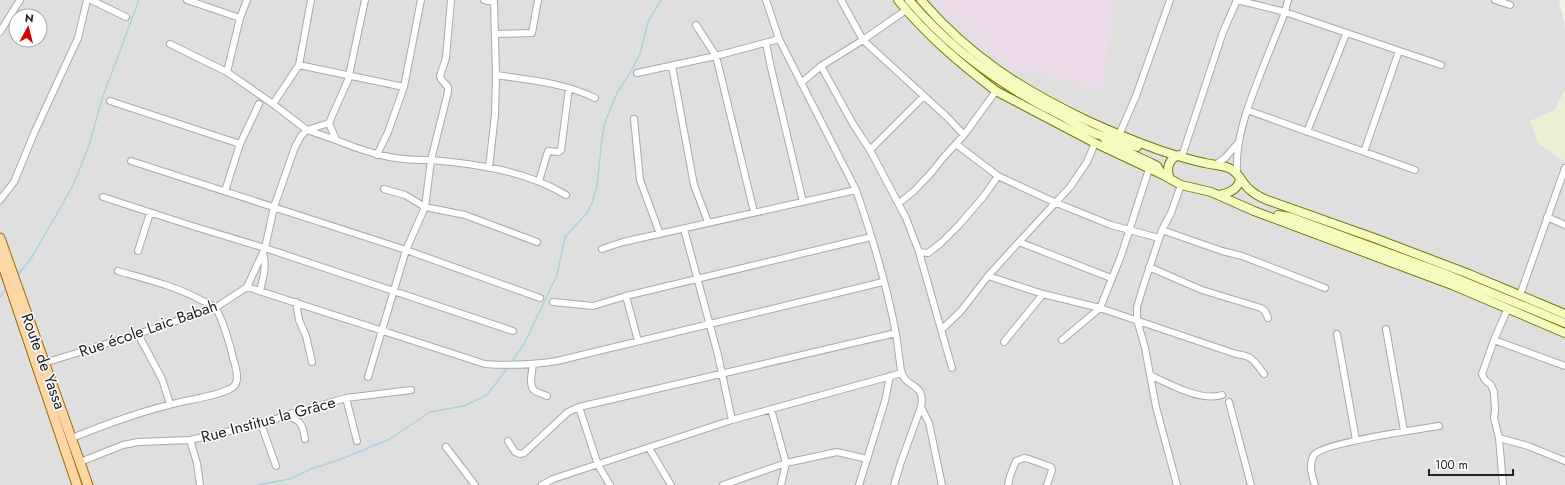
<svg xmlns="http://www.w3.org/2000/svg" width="1565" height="485" viewBox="0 0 1565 485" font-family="Jost,sans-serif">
	<rect width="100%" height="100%" fill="#f2efe9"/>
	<path fill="#e0dfdf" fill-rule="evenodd" d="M0,0H1559L1565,28V90L1538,143L1565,162V485H0ZM16,16H40V40H16Z"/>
	<path fill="#ebdbe8" d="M932,0H1114L1103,89L1011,68L963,29Z"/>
	<path fill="#eef0d5" d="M1565,90V162L1538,143L1530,121L1557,109Z"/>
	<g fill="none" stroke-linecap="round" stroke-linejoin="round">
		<path stroke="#aad3df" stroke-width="1.5" d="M17,276L32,257L71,189L79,171L90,142L102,99L139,0
			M0,297L4,291
			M511,363L525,342L557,275L565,237L587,213L592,203L597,186L602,139L605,122L617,93L630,73L640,54L648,22L661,0
			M257,485L290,479L311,469L339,460L390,439L430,412L464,406L487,395L509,366"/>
		<defs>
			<path id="minor" d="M91,0L126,17
				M187,0L240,18
				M484,0L494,2L496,75L495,114L489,168
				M766,0L779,39L856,190C872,236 887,286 896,334C898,346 899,358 901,370C905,390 926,381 921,407L901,462L894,485
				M841,0L863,40L947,117L964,135
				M1237,0L1285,12L1441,65
				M1495,0L1510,5
				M696,25L716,56L754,212
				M0,32L20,0
				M495,34L532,33L538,0
				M766,43L771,68L803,202
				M170,44L227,72L273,104L307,130L336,140
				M299,65L404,87
				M672,66L694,185L708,222
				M821,66L853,124L870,150L906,218L919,252L952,368
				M227,72L240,18L247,0
				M637,73L716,56L779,39
				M496,75C530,80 564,83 595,98
				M801,83L821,66L863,40L906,10
				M110,101L240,144
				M273,104L299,65L311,0
				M1247,110L1415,170
				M634,119L640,180L660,234
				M329,123L336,140C358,149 380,157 404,159C413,160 422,160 431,160C478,164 526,171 566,195
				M329,123L348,80L365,0
				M1307,132L1346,34
				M1119,135L1136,96L1170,0
				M956,144L998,176L1054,202L1111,225L1159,238
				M870,150L924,96
				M1364,152L1399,51
				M377,155L388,132L404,87L421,0
				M1182,156L1223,32L1237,0
				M131,161L406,250L540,298
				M1215,165L1225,158L1239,142
				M1237,173C1235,139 1248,106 1260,75C1268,54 1277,33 1285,12L1288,0
				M539,181L548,151L558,152L561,150L569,88
				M384,189L405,195L425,207L465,215L537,242
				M225,191L240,144L259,104
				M103,197L189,225L265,248L513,331
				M0,200L14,182L35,131L78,38L87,0
				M899,203L914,191L931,173L943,158L964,135L996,91
				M1547,217L1565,225
				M684,229L718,355L732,420
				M1162,230L1222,251L1242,256L1325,288
				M1019,242L1111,278
				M602,249L623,242L856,190
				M138,251L150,213
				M919,252L928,253L941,243L959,225L984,196L998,176
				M1149,267L1202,290L1261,308L1265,311L1268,318
				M988,276L1043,294L1100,308L1236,354C1253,356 1254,361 1264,374
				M247,287L485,364C511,366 531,365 557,361L883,282
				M260,291C263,278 267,266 263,253
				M1520,295L1565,168
				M626,296L638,341
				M296,302L299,320L306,336L312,362
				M553,302L593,306L626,296L871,237
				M1386,329L1404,431
				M941,330L961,311L988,276L1019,242L1070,187L1087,162L1095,143
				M138,334L162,379L170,404
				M1337,334L1356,440
				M1062,340L1100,308L1121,256L1149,169
				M1494,340L1565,366
				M1004,342L1043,294
				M41,364L138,334L215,308L247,287L265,248L274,207L295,147L301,136L307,130L329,123
				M533,365C532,372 528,386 535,391C538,393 543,394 547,396
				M1150,375C1169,384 1202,402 1222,395
				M368,377L406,250L425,207L431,160L448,92V87L441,79L440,76L446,58L451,0
				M346,398L357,441
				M1229,402L1251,485
				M579,407L598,465L610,485
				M921,407L929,423L942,485
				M771,409L786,463L781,485
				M290,414L292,418C303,422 303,429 305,439
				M261,424L276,466
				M72,438C104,425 136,413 169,405C185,400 221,396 233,387C241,381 235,365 233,358C231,348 221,313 214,307C211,304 205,302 201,300C175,286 146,279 118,271
				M1499,438L1528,446L1565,461
				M190,440L197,463L200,485
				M508,441L515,452L520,454L524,453L568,412L579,407L896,333
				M446,447L475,485
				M649,448L671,485
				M80,462L123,445L138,442L190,440L261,424L290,414L346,398L411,390
				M542,485L553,479L732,420L902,373
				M723,485L786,463L837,452L867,459
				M859,485L885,401L890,376
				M1008,485L1010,476L1016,461L1024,458L1029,459L1051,467L1052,470L1047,485
				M1177,485L1156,407L1145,348L1137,320V307L1143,287L1162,230L1171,213L1181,185
				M1315,485C1312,475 1308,465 1314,455C1322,443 1420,429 1439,426
				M1503,485L1499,438L1494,418L1495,410L1494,392L1491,385L1485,380L1482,374L1494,340L1508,308"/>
			<path id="secondary" d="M898,0C926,35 961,64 996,91L1095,143L1163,175L1181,185L1211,192L1254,211L1452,285L1565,333
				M909,0C952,51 1004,88 1064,117C1076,124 1089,132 1102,136C1114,140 1125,143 1137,147
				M921,0C968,55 1021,89 1086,120C1110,131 1134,141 1159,150C1174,155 1190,160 1205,163C1213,165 1221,165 1229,168C1239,172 1241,182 1249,189C1254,194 1260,197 1267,200L1377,239L1469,274L1565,314
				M1105,139L1110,144L1151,163L1157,166L1162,174
				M1170,179C1166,169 1168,159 1179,155
				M1219,195C1230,193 1239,189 1240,178
				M1278,215L1290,217L1443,273L1565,323"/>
			<path id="primary" d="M0,238L88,485
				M0,257L77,485"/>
		</defs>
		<use href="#minor" stroke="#a9a9a9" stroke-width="8"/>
		<use href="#secondary" stroke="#707d05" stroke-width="10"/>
		<use href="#primary" stroke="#a06b00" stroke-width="11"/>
		<use href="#minor" stroke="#fff" stroke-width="6"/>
		<use href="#secondary" stroke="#f7fabf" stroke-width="8"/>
		<use href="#primary" stroke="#fcd6a4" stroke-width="9"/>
	</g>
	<g text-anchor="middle" stroke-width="3" stroke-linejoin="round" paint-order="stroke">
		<g font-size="16" fill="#222" stroke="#fff">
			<text transform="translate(148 328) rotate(-19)" y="6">Rue école Laic Babah</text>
			<text transform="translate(44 361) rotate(70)" y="6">Route de Yassa</text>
			<text transform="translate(268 419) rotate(-15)" y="6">Rue Institus la Grâce</text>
		</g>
	</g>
	<g transform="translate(28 28) rotate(7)"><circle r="19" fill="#ffffff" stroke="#a7a7a7"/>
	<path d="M0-3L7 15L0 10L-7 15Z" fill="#d40000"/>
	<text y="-6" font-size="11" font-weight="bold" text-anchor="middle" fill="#222222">N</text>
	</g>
	<path d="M1429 469v6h84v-6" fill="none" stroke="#222222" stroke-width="2"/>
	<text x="1435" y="469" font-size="12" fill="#222222" stroke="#ffffff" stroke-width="3" paint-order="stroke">100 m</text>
</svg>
